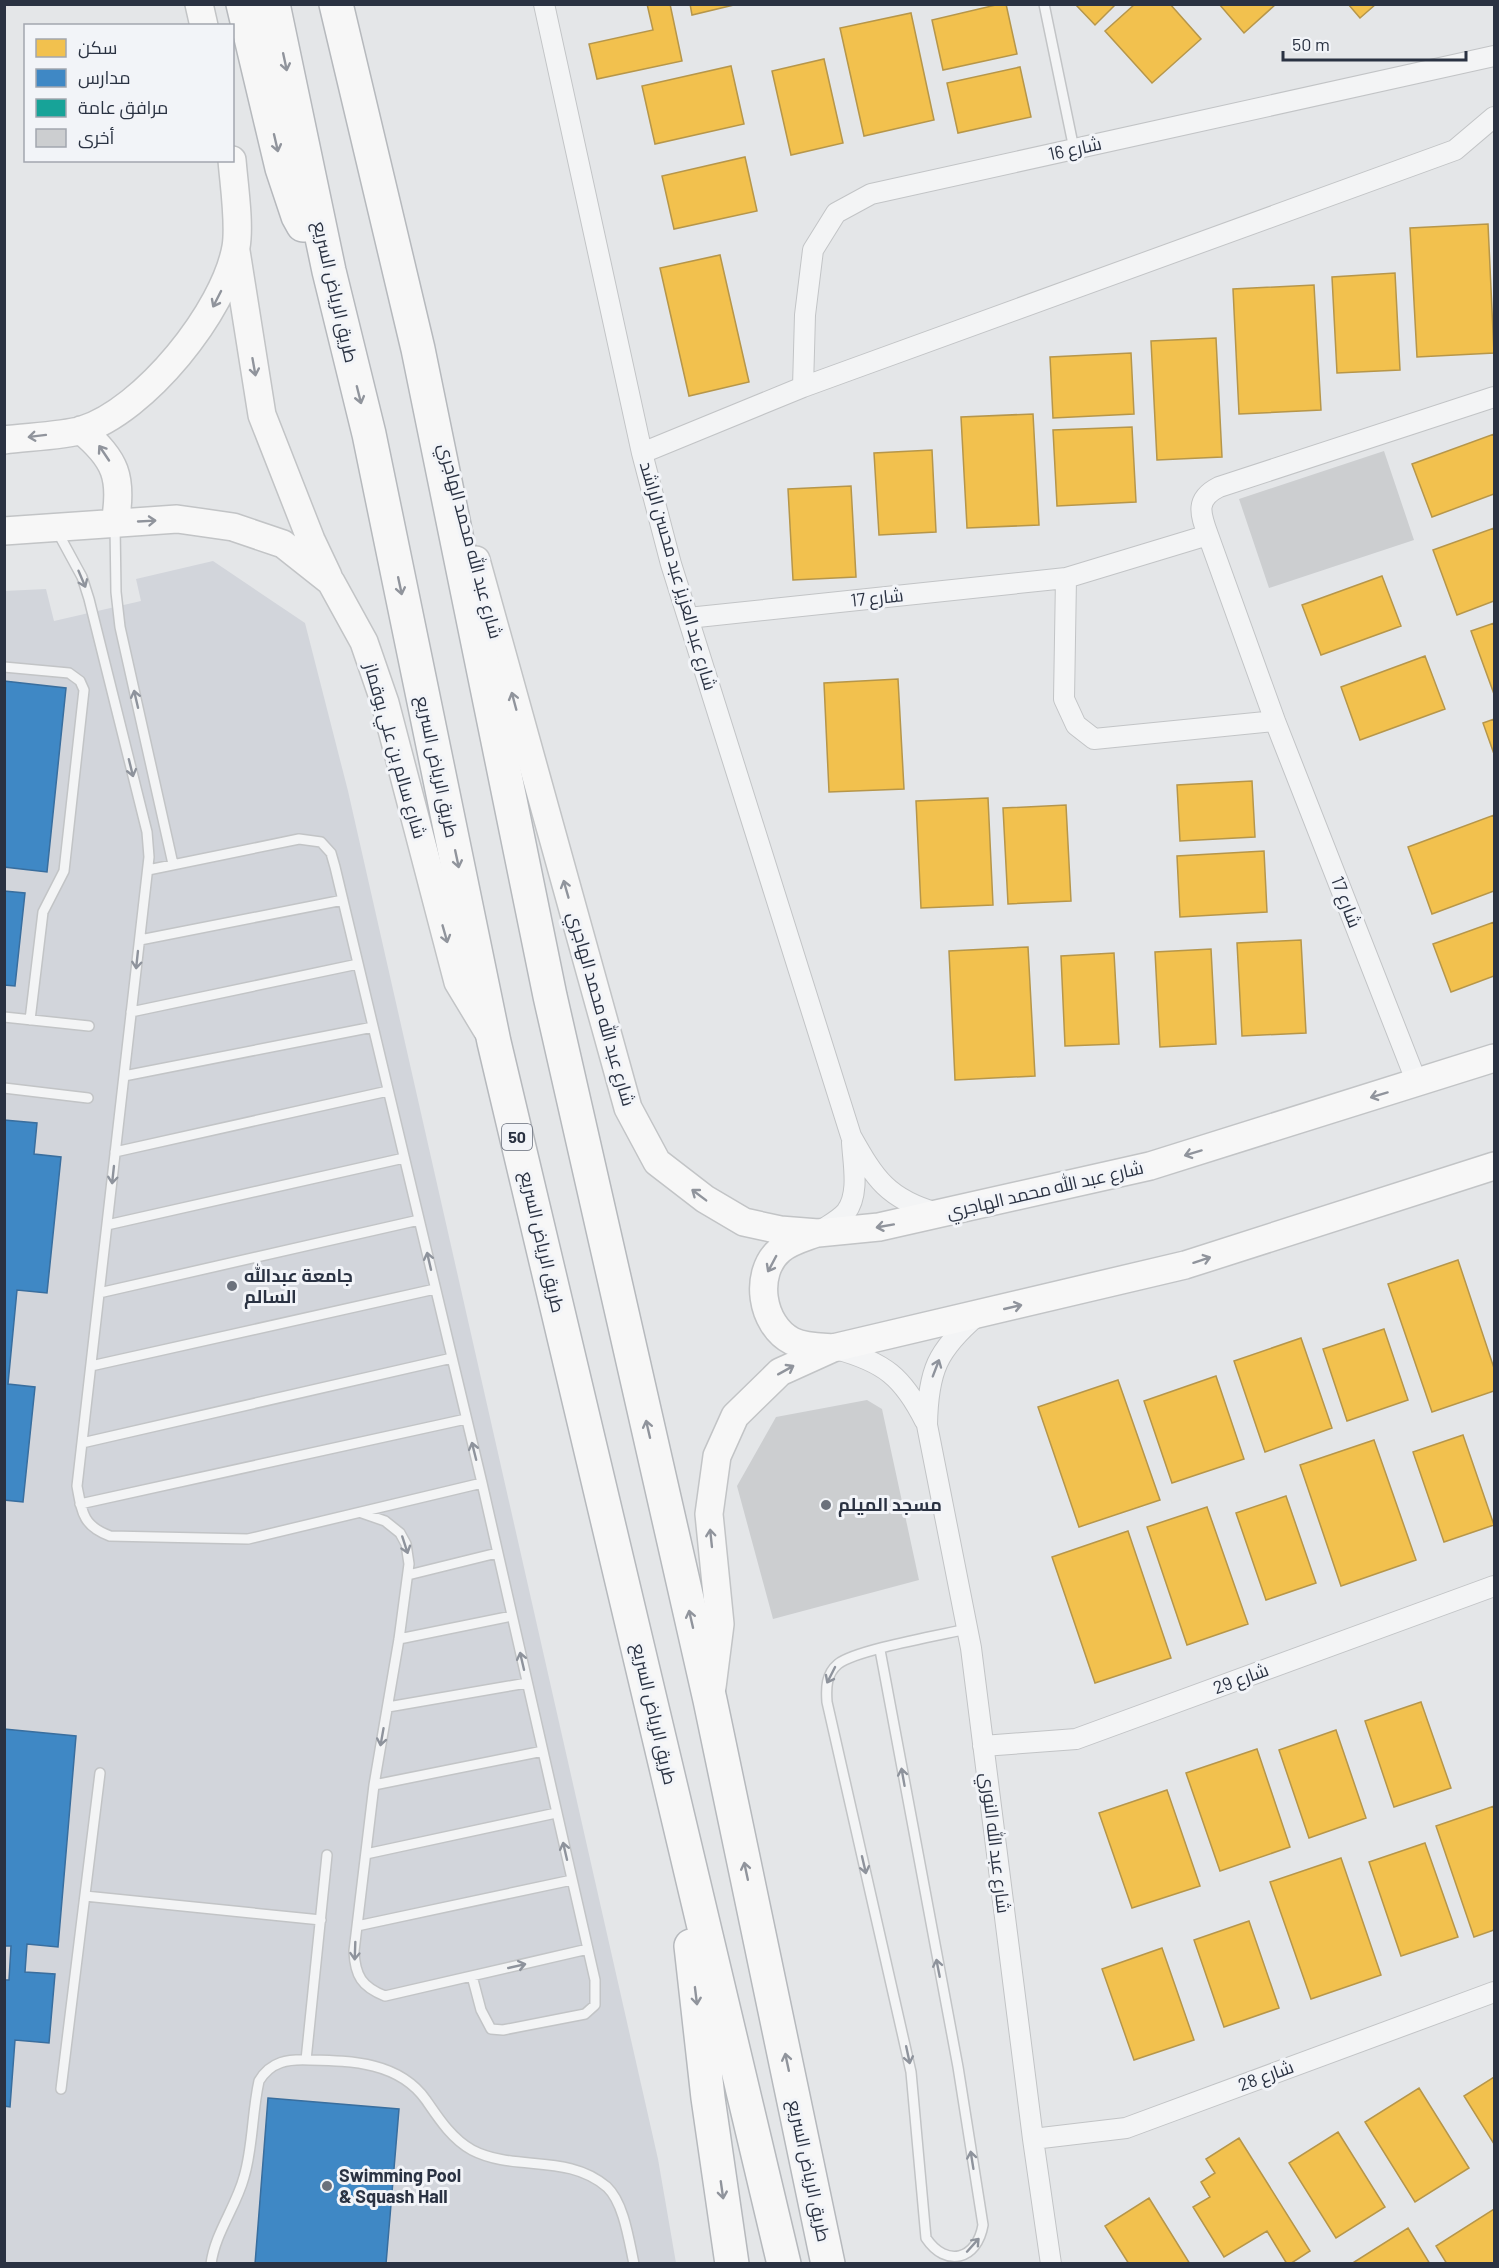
<svg xmlns="http://www.w3.org/2000/svg" width="1499" height="2268" viewBox="0 0 1499 2268" font-family="Barlow,Cairo,sans-serif">
	<rect width="100%" height="100%" fill="#e4e6e8"/>
	<path fill="#d2d5db" d="M213,561L305,623L348,791L658,2159L676,2263H5L4,591L46,589L54,621L141,601L136,579Z"/>
	<path fill="#f2c14e" stroke="#b6964a" stroke-width="1.5" d="M647,4H670L682,61L597,79L589,44L653,30Z
		M690,4H738L692,15Z
		M1000,4H1006L1017,54L943,70L932,20Z
		M1075,4H1116L1095,25Z
		M1135,4H1170L1201,39L1152,83L1105,31Z
		M1219,4H1276L1244,33Z
		M1348,4H1376L1360,18Z
		M911,13L934,120L864,136L840,28Z
		M824,59L843,143L791,155L772,71Z
		M731,66L744,124L655,144L642,86Z
		M1020,67L1031,117L958,133L947,83Z
		M745,157L757,211L674,229L662,176Z
		M1488,224L1494,353L1417,357L1410,228Z
		M720,255L749,382L689,396L660,268Z
		M1395,273L1400,370L1337,373L1332,277Z
		M1314,285L1321,410L1239,414L1233,289Z
		M1216,338L1222,457L1157,460L1151,341Z
		M1131,353L1134,414L1053,418L1050,357Z
		M1033,414L1039,525L967,528L961,417Z
		M1132,427L1136,502L1057,506L1053,430Z
		M1494,434V494L1432,517L1412,464Z
		M932,450L936,532L879,535L874,453Z
		M851,486L856,577L793,580L788,489Z
		M1494,528V601L1457,615L1433,550Z
		M1382,576L1401,626L1321,655L1302,605Z
		M1494,623V694L1471,631Z
		M1425,656L1445,709L1360,740L1341,687Z
		M898,679L904,789L829,792L824,683Z
		M1494,719V754L1483,723Z
		M1252,781L1255,837L1180,841L1177,785Z
		M988,798L993,905L921,908L916,801Z
		M1066,805L1071,901L1008,904L1003,808Z
		M1494,815V891L1432,914L1408,847Z
		M1264,851L1267,912L1180,917L1177,856Z
		M1494,922V976L1451,992L1433,944Z
		M1301,940L1306,1033L1242,1036L1237,943Z
		M1028,947L1035,1076L955,1080L949,951Z
		M1211,949L1216,1044L1160,1047L1155,952Z
		M1114,953L1119,1044L1065,1046L1061,956Z
		M1458,1260L1494,1368V1391L1432,1412L1388,1284Z
		M1384,1329L1408,1400L1347,1421L1323,1349Z
		M1301,1338L1332,1428L1265,1452L1234,1361Z
		M1216,1376L1244,1459L1172,1483L1144,1401Z
		M1118,1380L1160,1500L1079,1527L1038,1407Z
		M1463,1435L1494,1525L1444,1542L1413,1452Z
		M1374,1440L1416,1560L1341,1586L1300,1465Z
		M1286,1496L1316,1583L1266,1600L1236,1513Z
		M1207,1507L1248,1624L1187,1645L1147,1527Z
		M1128,1531L1171,1658L1095,1683L1052,1557Z
		M1421,1702L1451,1788L1394,1807L1365,1721Z
		M1336,1730L1366,1818L1309,1838L1279,1750Z
		M1257,1749L1290,1847L1220,1871L1186,1773Z
		M1167,1790L1200,1886L1132,1908L1099,1813Z
		M1494,1806V1930L1474,1937L1436,1826Z
		M1425,1843L1458,1937L1401,1956L1369,1862Z
		M1341,1858L1381,1975L1311,1999L1270,1882Z
		M1249,1921L1279,2008L1224,2027L1194,1940Z
		M1162,1948L1194,2040L1134,2060L1102,1969Z
		M1494,2077V2144L1464,2096Z
		M1419,2088L1469,2168L1415,2202L1365,2122Z
		M1338,2132L1385,2207L1336,2238L1289,2163Z
		M1239,2138L1310,2251L1290,2264H1287L1267,2231L1224,2257L1193,2207L1210,2197L1201,2182L1215,2173L1206,2159Z
		M1149,2198L1190,2264H1129L1105,2226Z
		M1494,2209V2264H1447L1436,2246Z
		M1408,2228L1430,2264H1351Z"/>
	<path fill="#3f88c5" stroke="#396e9e" stroke-width="1.5" d="M4,681L66,688L47,872L4,867Z
		M4,891L25,893L15,986L4,985Z
		M4,1120L37,1123L34,1154L61,1157L47,1293L17,1290L8,1384L35,1387L23,1502L4,1500Z
		M4,1729L76,1736L58,1947L27,1944L25,1972L55,1974L49,2043L15,2040L10,2107L4,2106V1980H9L11,1946H4Z
		M268,2098L399,2109L386,2264H255Z"/>
	<path fill="#17a398" stroke="#1d817e" stroke-width="1.5" d="M866,1421L883,1436L893,1490L804,1570L758,1520L807,1477L800,1442L817,1429Z"/>
	<path fill="#ccced0" d="M1384,451L1414,540L1269,588L1239,499Z
		M867,1400L882,1409L919,1580L773,1619L737,1486L776,1417Z"/>
	<g fill="none" stroke-linecap="round" stroke-linejoin="round">
		<defs>
			<path id="lane" d="M1044,4L1074,149
				M115,525L116,592L120,627L173,864
				M57,531L82,577L89,599L147,832L149,857L77,1486C82,1513 83,1526 110,1536L248,1539L482,1483
				M4,667L69,673L80,681L84,690L64,871L43,912L30,1020
				M148,870L299,839L321,842L331,853L335,867L482,1483L595,1980V2005L585,2014L503,2030L491,2029L481,2010L472,1976
				M140,940L343,900
				M131,1012L358,964
				M4,1017L89,1026
				M124,1076L373,1027
				M4,1088L88,1098
				M115,1152L388,1091
				M107,1225L404,1158
				M99,1293L419,1220
				M91,1366L435,1289
				M82,1443L452,1358
				M80,1504L466,1419
				M362,1513L385,1521L400,1533L406,1544L409,1564L399,1639L374,1785L354,1951C355,1976 362,1987 385,1996L588,1949
				M408,1575L497,1553
				M399,1639L512,1616
				M880,1650L958,2067L983,2225C977,2260 946,2268 926,2238L911,2072L827,1702C826,1688 826,1674 838,1664C855,1650 941,1635 967,1629
				M388,1707L527,1683
				M374,1785L543,1751
				M366,1854L556,1813
				M85,1896L321,1920
				M357,1926L572,1880
				M306,2060L327,1855
				M61,2089L100,1773
				M211,2264C215,2233 236,2207 244,2177C253,2147 252,2112 259,2081C271,2061 288,2059 310,2060C352,2061 399,2062 426,2100C439,2119 452,2139 472,2150C514,2172 568,2153 607,2187C624,2203 629,2241 634,2264"/>
			<path id="street" d="M544,4L642,453L671,564L851,1136C875,1179 888,1199 937,1213
				M803,387L805,315L813,250L836,213L871,194L1494,56
				M642,453L803,387L1455,150L1494,117
				M1066,578L1064,699L1076,725L1094,739L1275,721
				M688,618L1066,578L1208,535
				M1417,1083L1275,721L1208,535C1200,513 1195,499 1219,487L1494,397
				M819,1232C827,1226 839,1220 846,1212C860,1194 853,1163 852,1142
				M978,1315C937,1350 928,1371 927,1425L971,1648L1033,2139L1051,2264
				M836,1349C884,1362 903,1377 925,1421
				M983,1746L1076,1739L1494,1586
				M1033,2139L1126,2128L1494,1992"/>
			<path id="secondary" d="M199,4L204,26
				M236,251L262,415L311,540L328,576
				M81,430C116,459 123,478 115,523
				M4,440C26,437 62,436 82,430C144,411 225,311 236,247C240,224 234,185 232,160
				M4,531L177,519L233,527L283,544L331,582L364,642L385,703L458,982L487,1030
				M476,560L628,1108L657,1162L705,1199L744,1222L780,1230L818,1233L879,1227L1150,1166L1494,1058
				M814,1234C803,1238 789,1242 780,1250C753,1273 761,1325 792,1341C804,1347 820,1347 833,1348
				M712,1687L720,1624L709,1514L717,1456L735,1416L780,1372L833,1348L1185,1265L1494,1166"/>
			<path id="highway" d="M243,4L282,168L298,216L303,225
				M273,4L329,271L369,434L494,1042L784,2264
				M336,4L418,349L550,996L710,1700L828,2264
				M691,1946L708,2098L732,2264"/>
		</defs>
		<use href="#lane" stroke="#c2c4c6" stroke-width="12"/>
		<use href="#street" stroke="#c2c4c6" stroke-width="22"/>
		<use href="#secondary" stroke="#c2c4c6" stroke-width="30"/>
		<use href="#highway" stroke="#b6b9bd" stroke-width="36"/>
		<use href="#lane" stroke="#f3f4f5" stroke-width="9"/>
		<use href="#street" stroke="#f3f4f5" stroke-width="20"/>
		<use href="#secondary" stroke="#f7f7f7" stroke-width="27"/>
		<use href="#highway" stroke="#f7f7f7" stroke-width="33"/>
	</g>
	<defs><path id="oneway-shaft" d="M-6 0H5M1.5-3L5.5 0L1.5 3" fill="none" stroke-width="1.6" stroke-linecap="round" stroke-linejoin="round" transform="scale(1.5)"/></defs>
	<g stroke="#90949c">
		<use href="#oneway-shaft" transform="translate(285 62) rotate(78)"/>
		<use href="#oneway-shaft" transform="translate(276 143) rotate(77)"/>
		<use href="#oneway-shaft" transform="translate(217 299) rotate(117)"/>
		<use href="#oneway-shaft" transform="translate(254 367) rotate(80)"/>
		<use href="#oneway-shaft" transform="translate(359 395) rotate(76)"/>
		<use href="#oneway-shaft" transform="translate(37 436) rotate(173)"/>
		<use href="#oneway-shaft" transform="translate(104 453) rotate(-124)"/>
		<use href="#oneway-shaft" transform="translate(147 521) rotate(-3)"/>
		<use href="#oneway-shaft" transform="translate(400 586) rotate(78)"/>
		<use href="#oneway-shaft" transform="translate(514 701) rotate(-105)"/>
		<use href="#oneway-shaft" transform="translate(457 859) rotate(78)"/>
		<use href="#oneway-shaft" transform="translate(566 889) rotate(-106)"/>
		<use href="#oneway-shaft" transform="translate(445 934) rotate(74)"/>
		<use href="#oneway-shaft" transform="translate(1379 1095) rotate(163)"/>
		<use href="#oneway-shaft" transform="translate(1193 1153) rotate(163)"/>
		<use href="#oneway-shaft" transform="translate(699 1195) rotate(-143)"/>
		<use href="#oneway-shaft" transform="translate(885 1226) rotate(170)"/>
		<use href="#oneway-shaft" transform="translate(1202 1260) rotate(-18)"/>
		<use href="#oneway-shaft" transform="translate(772 1264) rotate(118)"/>
		<use href="#oneway-shaft" transform="translate(1013 1307) rotate(-13)"/>
		<use href="#oneway-shaft" transform="translate(786 1370) rotate(-29)"/>
		<use href="#oneway-shaft" transform="translate(648 1429) rotate(-103)"/>
		<use href="#oneway-shaft" transform="translate(711 1538) rotate(-96)"/>
		<use href="#oneway-shaft" transform="translate(691 1619) rotate(-103)"/>
		<use href="#oneway-shaft" transform="translate(746 1871) rotate(-102)"/>
		<use href="#oneway-shaft" transform="translate(696 1996) rotate(83)"/>
		<use href="#oneway-shaft" transform="translate(787 2062) rotate(-102)"/>
		<use href="#oneway-shaft" transform="translate(722 2190) rotate(82)"/>
	</g>
	<g stroke="#8e939c">
		<use href="#oneway-shaft" transform="translate(82 579) rotate(67)"/>
		<use href="#oneway-shaft" transform="translate(136 699) rotate(-103)"/>
		<use href="#oneway-shaft" transform="translate(131 768) rotate(76)"/>
		<use href="#oneway-shaft" transform="translate(137 960) rotate(96)"/>
		<use href="#oneway-shaft" transform="translate(113 1175) rotate(96)"/>
		<use href="#oneway-shaft" transform="translate(429 1261) rotate(-103)"/>
		<use href="#oneway-shaft" transform="translate(936 1368) rotate(-69)"/>
		<use href="#oneway-shaft" transform="translate(474 1451) rotate(-104)"/>
		<use href="#oneway-shaft" transform="translate(405 1545) rotate(72)"/>
		<use href="#oneway-shaft" transform="translate(522 1661) rotate(-103)"/>
		<use href="#oneway-shaft" transform="translate(831 1675) rotate(117)"/>
		<use href="#oneway-shaft" transform="translate(382 1737) rotate(100)"/>
		<use href="#oneway-shaft" transform="translate(903 1777) rotate(-100)"/>
		<use href="#oneway-shaft" transform="translate(565 1851) rotate(-103)"/>
		<use href="#oneway-shaft" transform="translate(864 1865) rotate(77)"/>
		<use href="#oneway-shaft" transform="translate(355 1951) rotate(92)"/>
		<use href="#oneway-shaft" transform="translate(517 1966) rotate(-13)"/>
		<use href="#oneway-shaft" transform="translate(938 1968) rotate(-101)"/>
		<use href="#oneway-shaft" transform="translate(908 2055) rotate(78)"/>
		<use href="#oneway-shaft" transform="translate(972 2160) rotate(-99)"/>
		<use href="#oneway-shaft" transform="translate(973 2245) rotate(-48)"/>
	</g>
	<g fill="#6b717c" stroke="#f2f4f8" stroke-width="2">
		<circle cx="232" cy="1286" r="6"/>
		<circle cx="826" cy="1505" r="6"/>
		<circle cx="327" cy="2186" r="6"/>
	</g>
	<g text-anchor="middle" stroke-width="6" stroke-linejoin="round" paint-order="stroke">
		<rect fill="#f2f4f8" stroke="#666c79" stroke-width="1.5" x="502" y="1124" width="30" height="26" rx="4.5"/>
		<g font-size="16" font-weight="bold" fill="#2a3242">
			<text x="517" y="1143">50</text>
		</g>
		<g font-size="18" fill="#2a3242" stroke="#f2f4f8">
			<text transform="translate(1075 149) rotate(-12)" y="6">شارع 16</text>
			<text transform="translate(335 292) rotate(77)" y="6">طريق الرياض السريع</text>
			<text transform="translate(470 541) rotate(75)" y="6">شارع عبد الله محمد الهاجري</text>
			<text transform="translate(678 576) rotate(74)" y="6">شارع عبد العزيز عبد محسن الراشد</text>
			<text transform="translate(877 598) rotate(-6)" y="6">شارع 17</text>
			<text transform="translate(395 751) rotate(74)" y="6">شارع سالم بن علي بوقماز</text>
			<text transform="translate(437 767) rotate(78)" y="6">طريق الرياض السريع</text>
			<text transform="translate(1346 902) rotate(69)" y="6">شارع 17</text>
			<text transform="translate(601 1009) rotate(74)" y="6">شارع عبد الله محمد الهاجري</text>
			<text transform="translate(1045 1190) rotate(-13)" y="6">شارع عبد الله محمد الهاجري</text>
			<text transform="translate(542 1242) rotate(77)" y="6">طريق الرياض السريع</text>
			<text transform="translate(1241 1679) rotate(-20)" y="6">شارع 29</text>
			<text transform="translate(654 1714) rotate(77)" y="6">طريق الرياض السريع</text>
			<text transform="translate(995 1843) rotate(83)" y="6">شارع عبد الله النوري</text>
			<text transform="translate(1266 2076) rotate(-20)" y="6">شارع 28</text>
			<text transform="translate(809 2171) rotate(78)" y="6">طريق الرياض السريع</text>
		</g>
		<g font-size="18" font-weight="bold" fill="#2a3242" stroke="#f2f4f8" text-anchor="start">
			<text x="244" y="1282">جامعة عبدالله<tspan x="244" dy="21">السالم</tspan></text>
			<text x="838" y="1511">مسجد الميلم</text>
			<text x="339" y="2182">Swimming Pool<tspan x="339" dy="21">&amp; Squash Hall</tspan></text>
		</g>
	</g>
	<rect width="1499" height="2268" fill="none" stroke="#2a3242" stroke-width="12"/>
	<rect x="24" y="24" width="210" height="138" fill="#f2f4f8" stroke="#a2a6af" stroke-width="1.5"/>
	<rect x="36" y="39" width="30" height="18" fill="#f2c14e" stroke="#a2a6af" stroke-width="1.5"/>
	<text x="78" y="54" font-size="18" fill="#2a3242">سكن</text>
	<rect x="36" y="69" width="30" height="18" fill="#3f88c5" stroke="#a2a6af" stroke-width="1.5"/>
	<text x="78" y="84" font-size="18" fill="#2a3242">مدارس</text>
	<rect x="36" y="99" width="30" height="18" fill="#17a398" stroke="#a2a6af" stroke-width="1.5"/>
	<text x="78" y="114" font-size="18" fill="#2a3242">مرافق عامة</text>
	<rect x="36" y="129" width="30" height="18" fill="#ccced0" stroke="#a2a6af" stroke-width="1.5"/>
	<text x="78" y="144" font-size="18" fill="#2a3242">أخرى</text>
	<path d="M1283 51v9h183v-9" fill="none" stroke="#2a3242" stroke-width="3"/>
	<text x="1292" y="51" font-size="18" fill="#2a3242" stroke="#f2f4f8" stroke-width="4.5" paint-order="stroke">50 m</text>
</svg>
